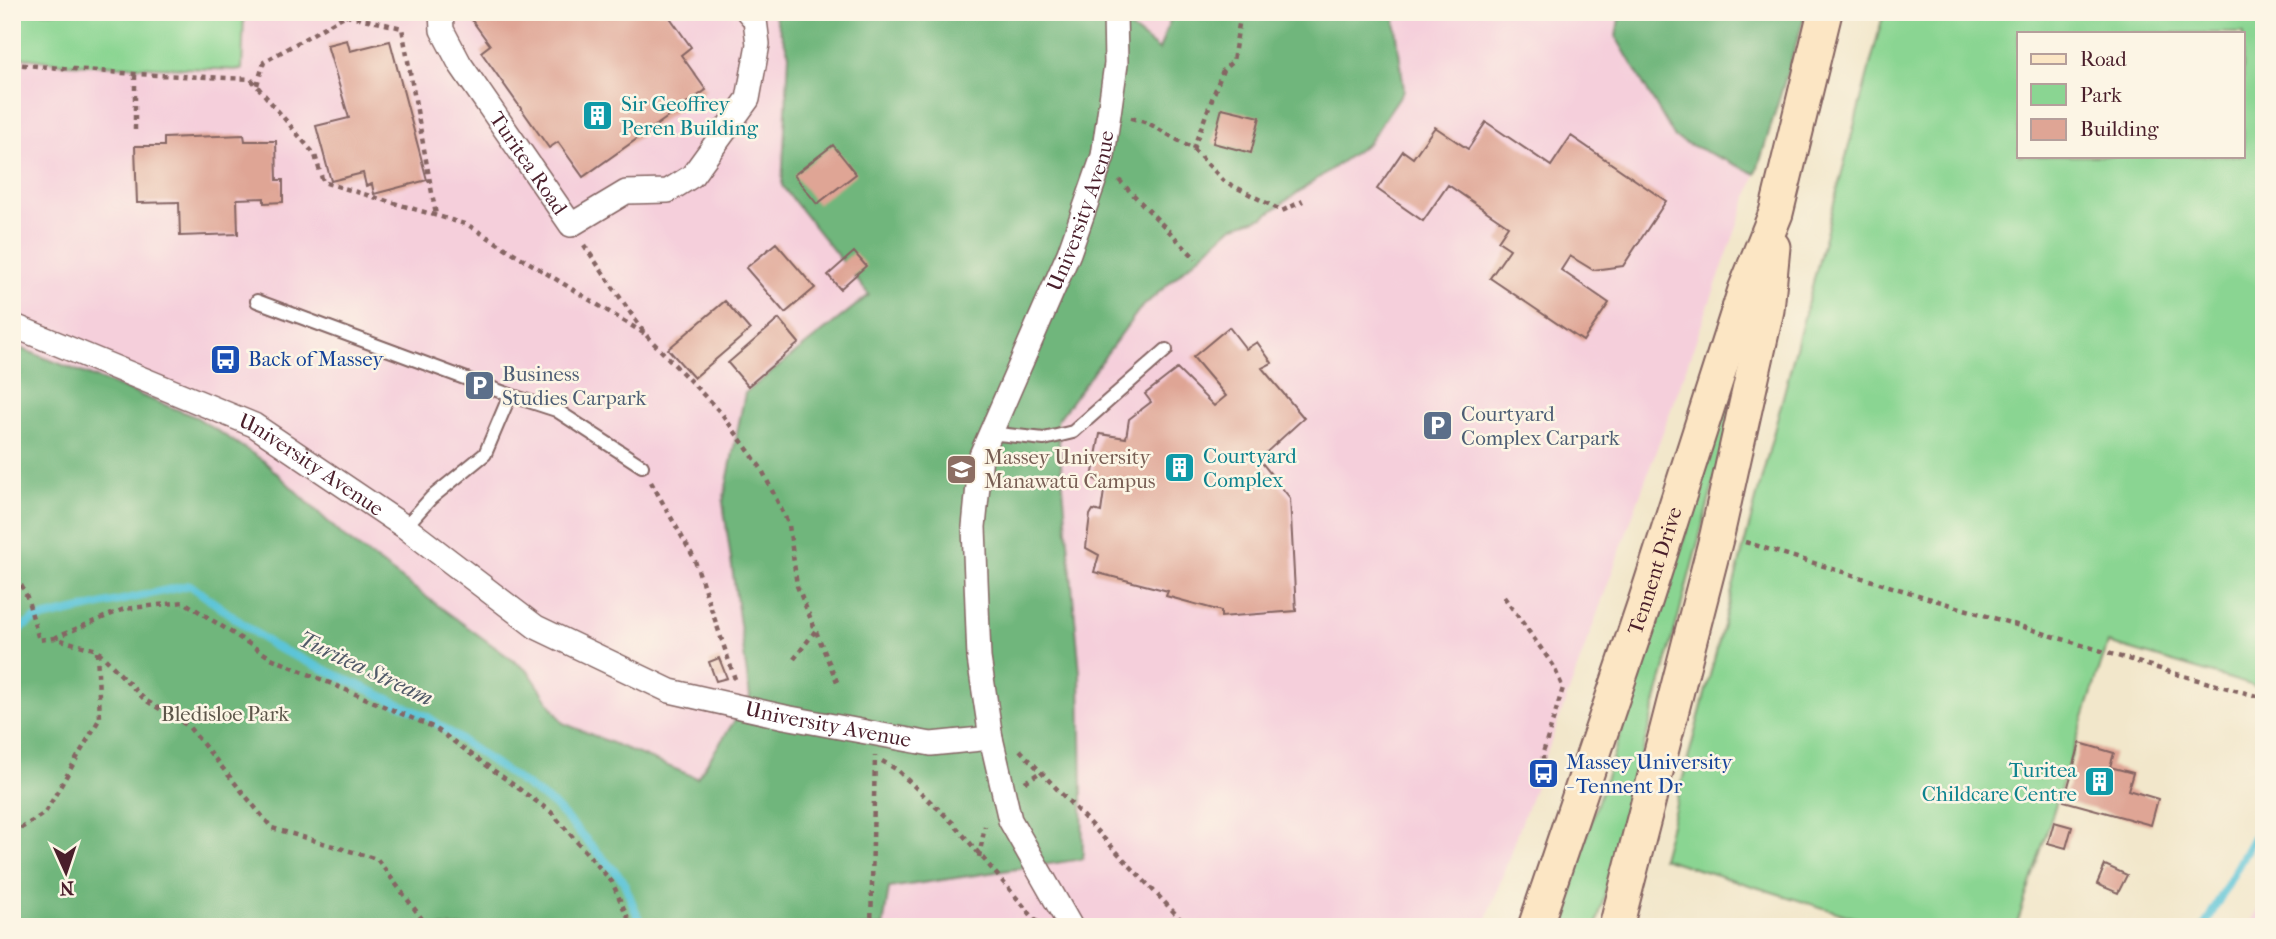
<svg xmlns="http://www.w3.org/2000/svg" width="2276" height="939" viewBox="0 0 2276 939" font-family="'IM FELL French Canon',serif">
	<rect width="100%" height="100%" fill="#fcf5e5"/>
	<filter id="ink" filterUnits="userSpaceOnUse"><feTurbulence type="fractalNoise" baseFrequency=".0143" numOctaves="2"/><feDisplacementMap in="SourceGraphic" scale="14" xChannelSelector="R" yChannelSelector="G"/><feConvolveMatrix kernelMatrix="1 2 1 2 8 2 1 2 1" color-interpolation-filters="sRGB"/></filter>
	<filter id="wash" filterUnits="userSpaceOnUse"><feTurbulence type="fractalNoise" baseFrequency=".00686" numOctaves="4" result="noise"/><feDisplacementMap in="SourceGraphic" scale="28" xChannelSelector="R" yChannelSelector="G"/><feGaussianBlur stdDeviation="1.57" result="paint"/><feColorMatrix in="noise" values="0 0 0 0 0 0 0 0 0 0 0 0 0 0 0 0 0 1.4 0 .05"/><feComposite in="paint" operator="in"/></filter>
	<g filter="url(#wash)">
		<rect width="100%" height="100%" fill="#f2e7cb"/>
		<path fill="#f5cfdb" d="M12,12H1806L1756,174L1484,927H699L697,778L563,723L529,672L343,536L264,461L196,417L12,345Z
			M2264,898V927H2248L2251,922Z"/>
		<path fill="#8ad592" stroke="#6a7a5e" stroke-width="2" fill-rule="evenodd" d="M12,12H244L242,70L66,64L12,56Z
			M1884,12H2264V689L2108,643L2016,927H1885L1662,858ZM2019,33H2243V156H2019Z
			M1761,268L1731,418L1596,927H1556L1668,591L1714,439Z"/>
		<path fill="#6fb67c" stroke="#5c6a54" stroke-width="2" d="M773,12H1110L1159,50L1173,12H1394L1404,90L1368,143L1263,217L1232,227L1139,310L1057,421L1080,672L1083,859L889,888L883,927H12V345L196,417L264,461L343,536L529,672L563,723L697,778L750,697L723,502L745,393L869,295L782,186L789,54Z
			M1620,12H1806L1756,174L1675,138L1616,37Z"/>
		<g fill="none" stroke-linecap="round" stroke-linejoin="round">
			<path stroke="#5cc4d8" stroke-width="8" d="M12,635L33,620L190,585L273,646L428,717L554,805L623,880L642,927
				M2204,927L2264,819"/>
		</g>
		<g id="blocks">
			<path fill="#dfa595" d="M466,12H666L691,47L681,55L706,90L583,177L558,142L549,148L481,52L490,45Z
				M347,40L350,51L390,41L427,180L374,194L372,184L366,186L363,173L331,181L316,126L349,118L327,45Z
				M1222,108L1260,117L1251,153L1213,143Z
				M1486,122L1551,166L1571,136L1666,201L1623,266L1593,270L1570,256L1561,270L1609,303L1583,341L1490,278L1510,249L1498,241L1508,226L1448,185L1423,221L1377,189L1403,151L1413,158L1435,127L1468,149Z
				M244,135L245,141H276L277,180H283V202L264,203V198L237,199L238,234L180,236L179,202L137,203L135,146H164V138Z
				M833,145L856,174L817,204L794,175Z
				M776,243L815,288L785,313L746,268Z
				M854,252L866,266L840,289L828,275Z
				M725,301L750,330L694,378L668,349Z
				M779,319L799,343L748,386L728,363Z
				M1229,327L1246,349L1257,342L1272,363L1262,368L1304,418L1259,459L1290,498L1296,611L1221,617V611L1166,596L1168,591L1094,572L1099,555L1086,548L1090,515L1093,510L1101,512L1105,484L1092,478L1100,434L1126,438L1129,419L1151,402L1145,394L1177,369L1214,406L1226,396L1193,357Z
				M719,658L727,678L716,681L709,662Z
				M2080,743L2114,753L2110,767L2133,773L2128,790L2158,799L2151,825L2064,801Z
				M2054,822L2072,827L2066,848L2048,843Z
				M2105,865L2127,875L2118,893L2097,884Z"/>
		</g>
	</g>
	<g filter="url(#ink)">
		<use href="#blocks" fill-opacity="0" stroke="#856563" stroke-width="2"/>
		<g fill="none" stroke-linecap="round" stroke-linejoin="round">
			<defs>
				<path id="service" d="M257,301L510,395
					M989,433L1044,439L1073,432L1166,350
					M405,527L431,498L485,454L510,395L556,410L642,466"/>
				<g id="minor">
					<path id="s1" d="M441,12L442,30L460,64L571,225L626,192L668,191L692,176L748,99L758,44L755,20L748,12"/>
					<path id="s2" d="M12,325L254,425L405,527L536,627L670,691L785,717L931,744L991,738"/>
					<path id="s3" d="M1071,927L1010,820L991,738L979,658L974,527L981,455L1069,253L1103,156L1116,64L1115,12"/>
				</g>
				<g id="secondary">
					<path id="s4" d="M1535,927L1646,599L1745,290L1776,213L1825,12"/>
					<path d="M1616,927L1717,535L1767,310L1773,247"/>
				</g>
			</defs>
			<use href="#service" stroke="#856563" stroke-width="16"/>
			<use href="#minor" stroke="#856563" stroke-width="26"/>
			<use href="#secondary" stroke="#856563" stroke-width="37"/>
			<path stroke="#856563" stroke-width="4.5" stroke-dasharray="5 5" stroke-linecap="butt" d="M346,15L402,28L436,215
				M12,64L135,74L251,79L315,155L323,182L468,225L645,334
				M257,85L264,62L351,12
				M1131,118L1148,123L1193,149L1224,181L1282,211L1303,201
				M135,130V74
				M1193,149L1223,70L1233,61L1241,12
				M1119,180L1196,259
				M584,245L645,334L722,414L761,468L789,525L797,586L838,684
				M651,482L694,558L735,679
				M1745,542L2180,675L2264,698
				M12,567L27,597L39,640L54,638L97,650L145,700L188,726L272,828L377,859L428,927
				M12,589L20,586
				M1504,597L1553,665L1563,688L1543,753V774
				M54,638L124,609L184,602L271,658L435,728L551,812L612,882L632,927
				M794,659L816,630
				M1020,750L1188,927
				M882,761L896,769L953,823L1038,923
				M1025,782L1039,773
				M12,834L45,813L100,718L97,651
				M979,857L985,826
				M871,927L875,756"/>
			<use href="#service" stroke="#fff" stroke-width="12"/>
			<use href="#minor" stroke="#fff" stroke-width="23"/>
			<use href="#secondary" stroke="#fce6c4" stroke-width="33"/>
		</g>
	</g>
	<defs>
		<symbol id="building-square" viewBox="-11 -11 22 22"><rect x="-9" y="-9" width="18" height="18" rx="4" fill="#0f9aa8" stroke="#fcf5e5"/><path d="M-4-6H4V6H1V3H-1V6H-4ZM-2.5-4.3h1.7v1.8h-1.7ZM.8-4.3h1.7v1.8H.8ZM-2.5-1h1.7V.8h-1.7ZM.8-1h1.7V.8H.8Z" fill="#fff"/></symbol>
		<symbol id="bus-square" viewBox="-11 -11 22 22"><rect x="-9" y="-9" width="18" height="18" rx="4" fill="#1a4fb4" stroke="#fcf5e5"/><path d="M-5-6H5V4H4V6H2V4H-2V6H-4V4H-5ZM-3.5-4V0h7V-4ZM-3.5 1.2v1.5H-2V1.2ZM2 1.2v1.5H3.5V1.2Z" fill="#fff"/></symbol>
		<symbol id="parking-square" viewBox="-11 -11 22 22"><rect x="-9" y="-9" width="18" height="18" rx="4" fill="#5c6f8a" stroke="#fcf5e5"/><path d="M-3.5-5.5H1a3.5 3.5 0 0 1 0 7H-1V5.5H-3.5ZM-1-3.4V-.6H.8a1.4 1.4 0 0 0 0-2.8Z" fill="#fff"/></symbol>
		<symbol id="university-square" viewBox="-11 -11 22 22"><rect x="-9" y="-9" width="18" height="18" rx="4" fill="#8d6e63" stroke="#fcf5e5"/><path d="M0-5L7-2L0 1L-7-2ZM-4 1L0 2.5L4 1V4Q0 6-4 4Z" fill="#fff"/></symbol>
	</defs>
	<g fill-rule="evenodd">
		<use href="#building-square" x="580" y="98" width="35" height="35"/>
		<use href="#bus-square" x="208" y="342" width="35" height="35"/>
		<use href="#parking-square" x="462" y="368" width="35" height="35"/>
		<use href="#parking-square" x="1420" y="408" width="35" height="35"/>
		<use href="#building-square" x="1162" y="450" width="35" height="35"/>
		<use href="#university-square" x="944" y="452" width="35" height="35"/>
		<use href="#bus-square" x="1526" y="756" width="35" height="35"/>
		<use href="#building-square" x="2082" y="764" width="35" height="35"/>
	</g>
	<g text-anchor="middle" stroke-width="5" stroke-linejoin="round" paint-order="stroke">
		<g font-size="21" fill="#0d838f" stroke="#fcf5e5" text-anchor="start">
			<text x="621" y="111">Sir Geoffrey<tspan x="621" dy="24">Peren Building</tspan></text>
			<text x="1203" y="463">Courtyard<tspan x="1203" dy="24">Complex</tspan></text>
			<text x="2077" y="777" text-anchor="end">Turitea<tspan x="2077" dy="24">Childcare Centre</tspan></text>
		</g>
		<g font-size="21" fill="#4a1f2b" stroke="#fcf5e5">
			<text dy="7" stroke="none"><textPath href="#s1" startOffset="177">Turitea Road</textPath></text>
			<text dy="7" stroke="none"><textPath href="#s3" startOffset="756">University Avenue</textPath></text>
			<text dy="7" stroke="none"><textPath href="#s2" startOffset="331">University Avenue</textPath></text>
			<text dy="7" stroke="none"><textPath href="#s4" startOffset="376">Tennent Drive</textPath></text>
			<text dy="7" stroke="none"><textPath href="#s2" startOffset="919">University Avenue</textPath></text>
		</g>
		<g font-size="21" fill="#164399" stroke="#fcf5e5" text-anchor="start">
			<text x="248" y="366">Back of Massey</text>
			<text x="1566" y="769">Massey University<tspan x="1566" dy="24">- Tennent Dr</tspan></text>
		</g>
		<g font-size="21" fill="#4e5e75" stroke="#fcf5e5" text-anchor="start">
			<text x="502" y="381">Business<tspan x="502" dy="24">Studies Carpark</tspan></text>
			<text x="1461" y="421">Courtyard<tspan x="1461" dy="24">Complex Carpark</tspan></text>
		</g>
		<g font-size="21" fill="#785e54" stroke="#fcf5e5" text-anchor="start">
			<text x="984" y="464">Massey University<tspan x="984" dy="24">Manawatū Campus</tspan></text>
		</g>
		<g font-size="21" fill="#5d564a" stroke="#fcf5e5">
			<text x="225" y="721">Bledisloe Park</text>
		</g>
		<g font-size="23" font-style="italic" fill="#505968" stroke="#fcf5e5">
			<text transform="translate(366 668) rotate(25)" y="8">Turitea Stream</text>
		</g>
	</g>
	<rect width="2276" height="939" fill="none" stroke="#fcf5e5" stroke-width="42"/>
	<rect x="2017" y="32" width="228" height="126" fill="#fcf5e5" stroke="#b59f9b" stroke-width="2"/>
	<rect x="2031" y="54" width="35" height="10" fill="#fce6c4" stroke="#b59f9b" stroke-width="2"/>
	<text x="2080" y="66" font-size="21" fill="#4a1f2b">Road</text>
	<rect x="2031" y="84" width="35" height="21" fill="#8ad592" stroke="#b59f9b" stroke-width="2"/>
	<text x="2080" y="102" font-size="21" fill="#4a1f2b">Park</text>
	<rect x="2031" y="119" width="35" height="21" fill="#dfa595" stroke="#b59f9b" stroke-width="2"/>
	<text x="2080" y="136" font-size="21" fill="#4a1f2b">Building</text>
	<g transform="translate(66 872) rotate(177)" stroke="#fcf5e5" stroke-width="5" paint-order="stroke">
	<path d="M0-5L12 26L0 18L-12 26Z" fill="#4a1f2b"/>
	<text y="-10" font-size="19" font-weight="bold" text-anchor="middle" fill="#4a1f2b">N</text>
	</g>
</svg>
